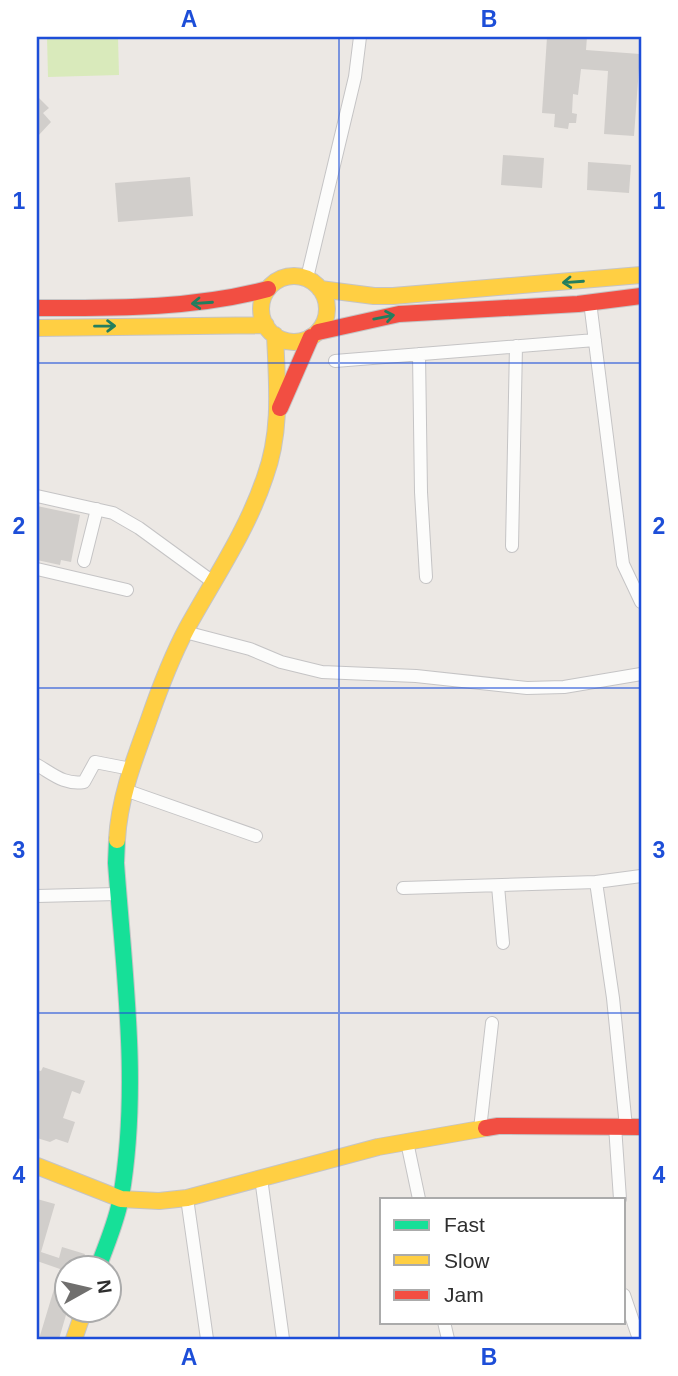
<svg xmlns="http://www.w3.org/2000/svg" width="678" height="1376" viewBox="0 0 678 1376" font-family="Helvetica,sans-serif">
	<rect width="100%" height="100%" fill="#ece8e4"/>
	<path fill="#d9eabb" d="M47,37H118L119,75L48,77Z"/>
	<path fill="#d1cecb" d="M547,37H587L586,50L640,54L634,136L604,134L608,71L581,69L578,95L573,94L572,113L577,114L576,123H569L568,129L554,127L555,114L542,113Z
		M37,96L49,108L43,113L51,122L37,137Z
		M503,155L544,158L542,188L501,185Z
		M588,162L631,165L629,193L587,190Z
		M190,177L193,216L118,222L115,183Z
		M37,506L80,515L71,562L61,560L60,565L37,560Z
		M43,1067L85,1081L80,1094L72,1091L63,1118L75,1122L68,1143L56,1139L50,1142L37,1138V1070L41,1071Z
		M37,1199L55,1204L41,1252L59,1258L62,1247L85,1254L80,1268H66V1315L59,1339H39L60,1269L37,1261Z"/>
	<g fill="none" stroke-linecap="round" stroke-linejoin="round">
		<defs>
			<path id="street" d="M307,278L355,77L360,37
				M590,302L623,564L641,602
				M419,354L421,492L426,577
				M335,361L595,340
				M37,496L113,513L139,528L213,582
				M512,546L516,346
				M84,561L97,509
				M37,569L127,590
				M185,632L250,649L281,662L322,672L416,676L527,688L564,687L641,674
				M37,765C53,774 64,785 84,782L95,762L131,769
				M125,790L256,836
				M596,882L613,998L626,1127
				M498,886L503,943
				M403,888L596,882L641,876
				M37,896L117,894
				M615,1126L620,1199
				M480,1129L492,1023
				M407,1142L419,1199
				M261,1178L283,1339
				M187,1198L207,1339
				M624,1295L639,1339
				M444,1322L448,1339"/>
			<path id="fast" d="M98,1268C106,1245 117,1221 121,1197C140,1087 124,973 116,863L117,840"/>
			<path id="slow" d="M261 309a33 33 0 1 1 66 0a33 33 0 1 1-66 0Z
				M320,289L374,296H393L641,275
				M37,328L266,325
				M117,840C119,799 134,760 148,722C159,690 171,658 187,628C214,579 247,531 265,477C282,431 277,383 275,335
				M37,1166L121,1199L159,1201L187,1198L378,1147L486,1128
				M74,1339L84,1310"/>
			<path id="jam" d="M37,308C115,308 192,309 268,289
				M318,332L399,314L578,304L641,296
				M280,408L311,337
				M486,1128L498,1126L641,1127"/>
		</defs>
		<use href="#street" stroke="#c5c4c5" stroke-width="14"/>
		<use href="#fast" stroke="#c5c4c5" stroke-width="18"/>
		<use href="#slow" stroke="#c5c4c5" stroke-width="18"/>
		<use href="#jam" stroke="#c5c4c5" stroke-width="18"/>
		<use href="#street" stroke="#fcfcfb" stroke-width="12"/>
		<use href="#fast" stroke="#16e098" stroke-width="16"/>
		<use href="#slow" stroke="#ffcf43" stroke-width="16"/>
		<use href="#jam" stroke="#f24e42" stroke-width="16"/>
	</g>
	<defs><path id="oneway-shaft" d="M-6 0H5M1.5-3L5.5 0L1.5 3" fill="none" stroke-width="1.6" stroke-linecap="round" stroke-linejoin="round" transform="scale(1.75)"/></defs>
	<g stroke="#237e5e">
		<use href="#oneway-shaft" transform="translate(573 282) rotate(176)"/>
		<use href="#oneway-shaft" transform="translate(202 303) rotate(176)"/>
		<use href="#oneway-shaft" transform="translate(384 317) rotate(-11)"/>
		<use href="#oneway-shaft" transform="translate(105 326) rotate(-1)"/>
	</g>
	<path fill="none" stroke="#1d4ed8" stroke-width="2" stroke-opacity="0.55" d="M339,37V1339M37,363H641M37,688H641M37,1013H641"/>
	<rect width="678" height="1376" fill="none" stroke="#ffffff" stroke-width="77"/>
	<rect x="380" y="1198" width="245" height="126" fill="#ffffff" stroke="#ababab" stroke-width="2"/>
	<rect x="394" y="1220" width="35" height="10" fill="#16e098" stroke="#ababab" stroke-width="2"/>
	<text x="444" y="1232" font-size="21" fill="#2e2e2e">Fast</text>
	<rect x="394" y="1255" width="35" height="10" fill="#ffcf43" stroke="#ababab" stroke-width="2"/>
	<text x="444" y="1268" font-size="21" fill="#2e2e2e">Slow</text>
	<rect x="394" y="1290" width="35" height="10" fill="#f24e42" stroke="#ababab" stroke-width="2"/>
	<text x="444" y="1302" font-size="21" fill="#2e2e2e">Jam</text>
	<g transform="translate(88 1289) rotate(82)"><circle r="33" fill="#ffffff" stroke="#ababab" stroke-width="2"/>
	<path d="M0-5L12 26L0 18L-12 26Z" fill="#706f6e"/>
	<text y="-10" font-size="19" font-weight="bold" text-anchor="middle" fill="#2e2e2e">N</text>
	</g>
	<rect x="38" y="38" width="602" height="1300" fill="none" stroke="#1d4ed8" stroke-width="2.5"/>
	<g font-size="23" text-anchor="middle" font-weight="bold" fill="#1d4ed8">
		<text x="189" y="27">A</text>
		<text x="489" y="27">B</text>
		<text x="19" y="209">1</text>
		<text x="659" y="209">1</text>
		<text x="19" y="534">2</text>
		<text x="659" y="534">2</text>
		<text x="19" y="858">3</text>
		<text x="659" y="858">3</text>
		<text x="19" y="1183">4</text>
		<text x="659" y="1183">4</text>
		<text x="189" y="1365">A</text>
		<text x="489" y="1365">B</text>
	</g>
</svg>
